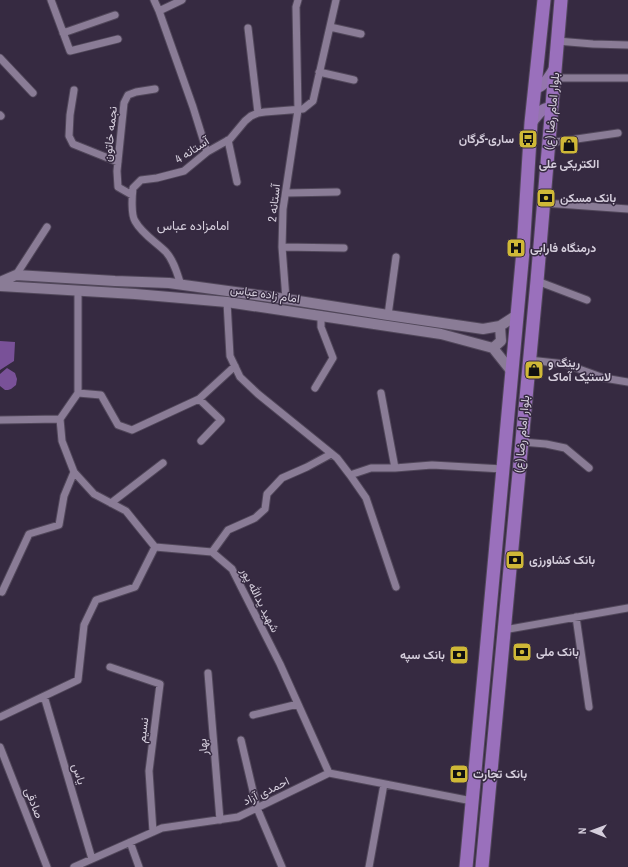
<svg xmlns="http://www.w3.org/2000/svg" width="628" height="867" viewBox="0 0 628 867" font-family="'Archivo Narrow',Vazirmatn,sans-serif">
	<rect width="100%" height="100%" fill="#362a41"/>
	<path fill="#795198" d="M0,341L15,342L14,361L0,370Z
		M7,368L15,373L17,379L16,385L11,389L8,390H5L0,386V374Z"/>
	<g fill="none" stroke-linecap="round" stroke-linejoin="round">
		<defs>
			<path id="street" d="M51,0L70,51L118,39
				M154,0L159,11L182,0
				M159,11L193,107L207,152
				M330,27L361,34
				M248,28L258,113
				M63,33L115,15
				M557,41L593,44L628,45
				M0,58L33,93
				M319,72L354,80
				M555,78H628
				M74,90L70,115L69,136L73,144L118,162
				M0,115L1,116
				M228,140L237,182
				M549,143L618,133
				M286,193L337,192
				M132,195L118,187L117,171L124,103L128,95L136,92L155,89
				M544,203L628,209
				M282,247L344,248
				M16,275L47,227
				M537,281L587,300
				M181,285C177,273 174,261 166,252C156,242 142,234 135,221C131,215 132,196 133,188L141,180L157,178L184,171L207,152L230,139L245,121L251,116L258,113L265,112L303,109L313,101L336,0
				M78,291V393L60,419L62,441L74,472L94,494L126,511L155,547L212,552L232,569L280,664L329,773
				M286,299L282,247L283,209L298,110L296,7L298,0
				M227,302L230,356L240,377L258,394L337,458L350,475L371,468H395L432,465L503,469
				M388,315L396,257
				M529,360L565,364L604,378L628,382
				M315,388L333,358L321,327V315
				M78,393L101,395L118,425L132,430L199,399L235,366
				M381,393L395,468
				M199,399L221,420L201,441
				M0,420L60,419
				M522,442L546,444L565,448L589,468
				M350,475L366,498L396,587
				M111,503L163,463
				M212,552L228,530L255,518L265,509L267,494L282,478L307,467L331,454
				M2,592L29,534L59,525L64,496L74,472
				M576,617L589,707
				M504,630L628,608
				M110,667L160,684L149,771L153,832
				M208,673L220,820
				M44,696L92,859
				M253,715L298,704
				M0,717L78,680L84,625L96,600L135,587L155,547
				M241,740L257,808L282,867
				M0,747L47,867
				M130,842L139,867
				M74,867L162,828L238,817L329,773L472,801
				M369,867L384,784"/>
			<path id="secondary" d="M0,282L16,275L115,281L169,283L286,299L388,315L483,329L500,326L517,315
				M0,286L135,294L227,302L441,334L493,348L512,372
				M493,348L501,341L500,326"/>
			<path id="primary" d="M535,88C545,86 550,76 555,68
				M531,123C537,116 541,107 552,108"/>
			<path id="highway" d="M466,867L486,653L523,251L531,123L544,0
				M482,867L537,281L561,0"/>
		</defs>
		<use href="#street" stroke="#51475a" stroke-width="9"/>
		<use href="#secondary" stroke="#51475a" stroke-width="12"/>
		<use href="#primary" stroke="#51475a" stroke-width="13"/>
		<use href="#highway" stroke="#51475a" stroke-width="15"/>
		<use href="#street" stroke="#8a7c96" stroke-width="7"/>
		<use href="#secondary" stroke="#8a7c96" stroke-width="10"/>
		<use href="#primary" stroke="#9475ad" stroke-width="11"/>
		<use href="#highway" stroke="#9a70bc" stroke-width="13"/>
	</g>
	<defs>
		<symbol id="bus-square" viewBox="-11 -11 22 22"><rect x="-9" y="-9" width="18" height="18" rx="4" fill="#cfb837" stroke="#362a41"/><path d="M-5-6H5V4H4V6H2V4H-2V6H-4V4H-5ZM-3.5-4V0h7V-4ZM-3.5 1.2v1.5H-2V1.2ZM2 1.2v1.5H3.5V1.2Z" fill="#111"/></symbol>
		<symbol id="shop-square" viewBox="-11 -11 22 22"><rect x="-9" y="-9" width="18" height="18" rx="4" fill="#cfb837" stroke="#362a41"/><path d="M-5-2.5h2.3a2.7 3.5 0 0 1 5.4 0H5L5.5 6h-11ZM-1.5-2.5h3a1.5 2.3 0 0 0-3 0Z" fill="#111"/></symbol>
		<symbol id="bank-square" viewBox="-11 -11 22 22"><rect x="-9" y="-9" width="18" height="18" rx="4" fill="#cfb837" stroke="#362a41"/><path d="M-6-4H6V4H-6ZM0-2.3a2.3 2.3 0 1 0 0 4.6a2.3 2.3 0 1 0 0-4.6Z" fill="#111"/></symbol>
		<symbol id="hospital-square" viewBox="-11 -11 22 22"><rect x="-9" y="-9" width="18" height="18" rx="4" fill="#cfb837" stroke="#362a41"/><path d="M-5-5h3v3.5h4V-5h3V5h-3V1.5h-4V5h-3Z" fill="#111"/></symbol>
	</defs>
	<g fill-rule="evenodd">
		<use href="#bus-square" x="517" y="128" width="22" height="22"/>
		<use href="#shop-square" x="558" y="134" width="22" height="22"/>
		<use href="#bank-square" x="535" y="187" width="22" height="22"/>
		<use href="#hospital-square" x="505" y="237" width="22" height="22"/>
		<use href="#shop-square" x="523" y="359" width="22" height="22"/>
		<use href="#bank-square" x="504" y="549" width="22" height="22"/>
		<use href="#bank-square" x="511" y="641" width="22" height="22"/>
		<use href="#bank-square" x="448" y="644" width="22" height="22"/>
		<use href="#bank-square" x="448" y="763" width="22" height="22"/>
	</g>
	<g text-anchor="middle" stroke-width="3" stroke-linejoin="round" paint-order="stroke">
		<g font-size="12" fill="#d5cedc" stroke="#362a41">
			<text transform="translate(552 111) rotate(-85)" y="4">بلوار امام رضا (ع)</text>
			<text transform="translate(110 134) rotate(-84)" y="4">نجمه خاتون</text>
			<text transform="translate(192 150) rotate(-33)" y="4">آستانه 4</text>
			<text transform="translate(274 203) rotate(-84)" y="4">آستانه 2</text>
			<text transform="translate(265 294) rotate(8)" y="4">امام زاده عباس</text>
			<text transform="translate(522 434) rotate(-85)" y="4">بلوار امام رضا (ع)</text>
			<text transform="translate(260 600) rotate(63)" y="4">شهید یدالله پور</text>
			<text transform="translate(143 730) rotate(-83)" y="4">نسیم</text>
			<text transform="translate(203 747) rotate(-95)" y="4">بهار</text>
			<text transform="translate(79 774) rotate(73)" y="4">یاس</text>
			<text transform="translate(266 791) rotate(-26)" y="4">احمدی آزاد</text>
			<text transform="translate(34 803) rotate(69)" y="4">صادقی</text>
		</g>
		<g font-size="12" font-weight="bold" fill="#d5cedc" stroke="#362a41" text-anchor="start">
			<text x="514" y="143" text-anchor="end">ساری-گرگان</text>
			<text x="569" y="168" text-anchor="middle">الکتریکی علی</text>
			<text x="560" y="202">بانک مسکن</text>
			<text x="530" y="252">درمنگاه فارابی</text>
			<text x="548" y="367">رینگ و<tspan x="548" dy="14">لاستیک آماک</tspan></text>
			<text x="529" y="564">بانک کشاورزی</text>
			<text x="536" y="656">بانک ملی</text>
			<text x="445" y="659" text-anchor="end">بانک سپه</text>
			<text x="473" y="778">بانک تجارت</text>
		</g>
		<g font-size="13" fill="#d5cedc" stroke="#362a41">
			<text x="193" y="230">امامزاده عباس</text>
		</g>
	</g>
	<g transform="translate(592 831) rotate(271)" stroke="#362a41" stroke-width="3" paint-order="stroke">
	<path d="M0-3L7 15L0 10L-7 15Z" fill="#d5cedc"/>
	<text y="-6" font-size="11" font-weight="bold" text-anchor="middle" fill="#d5cedc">N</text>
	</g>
</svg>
